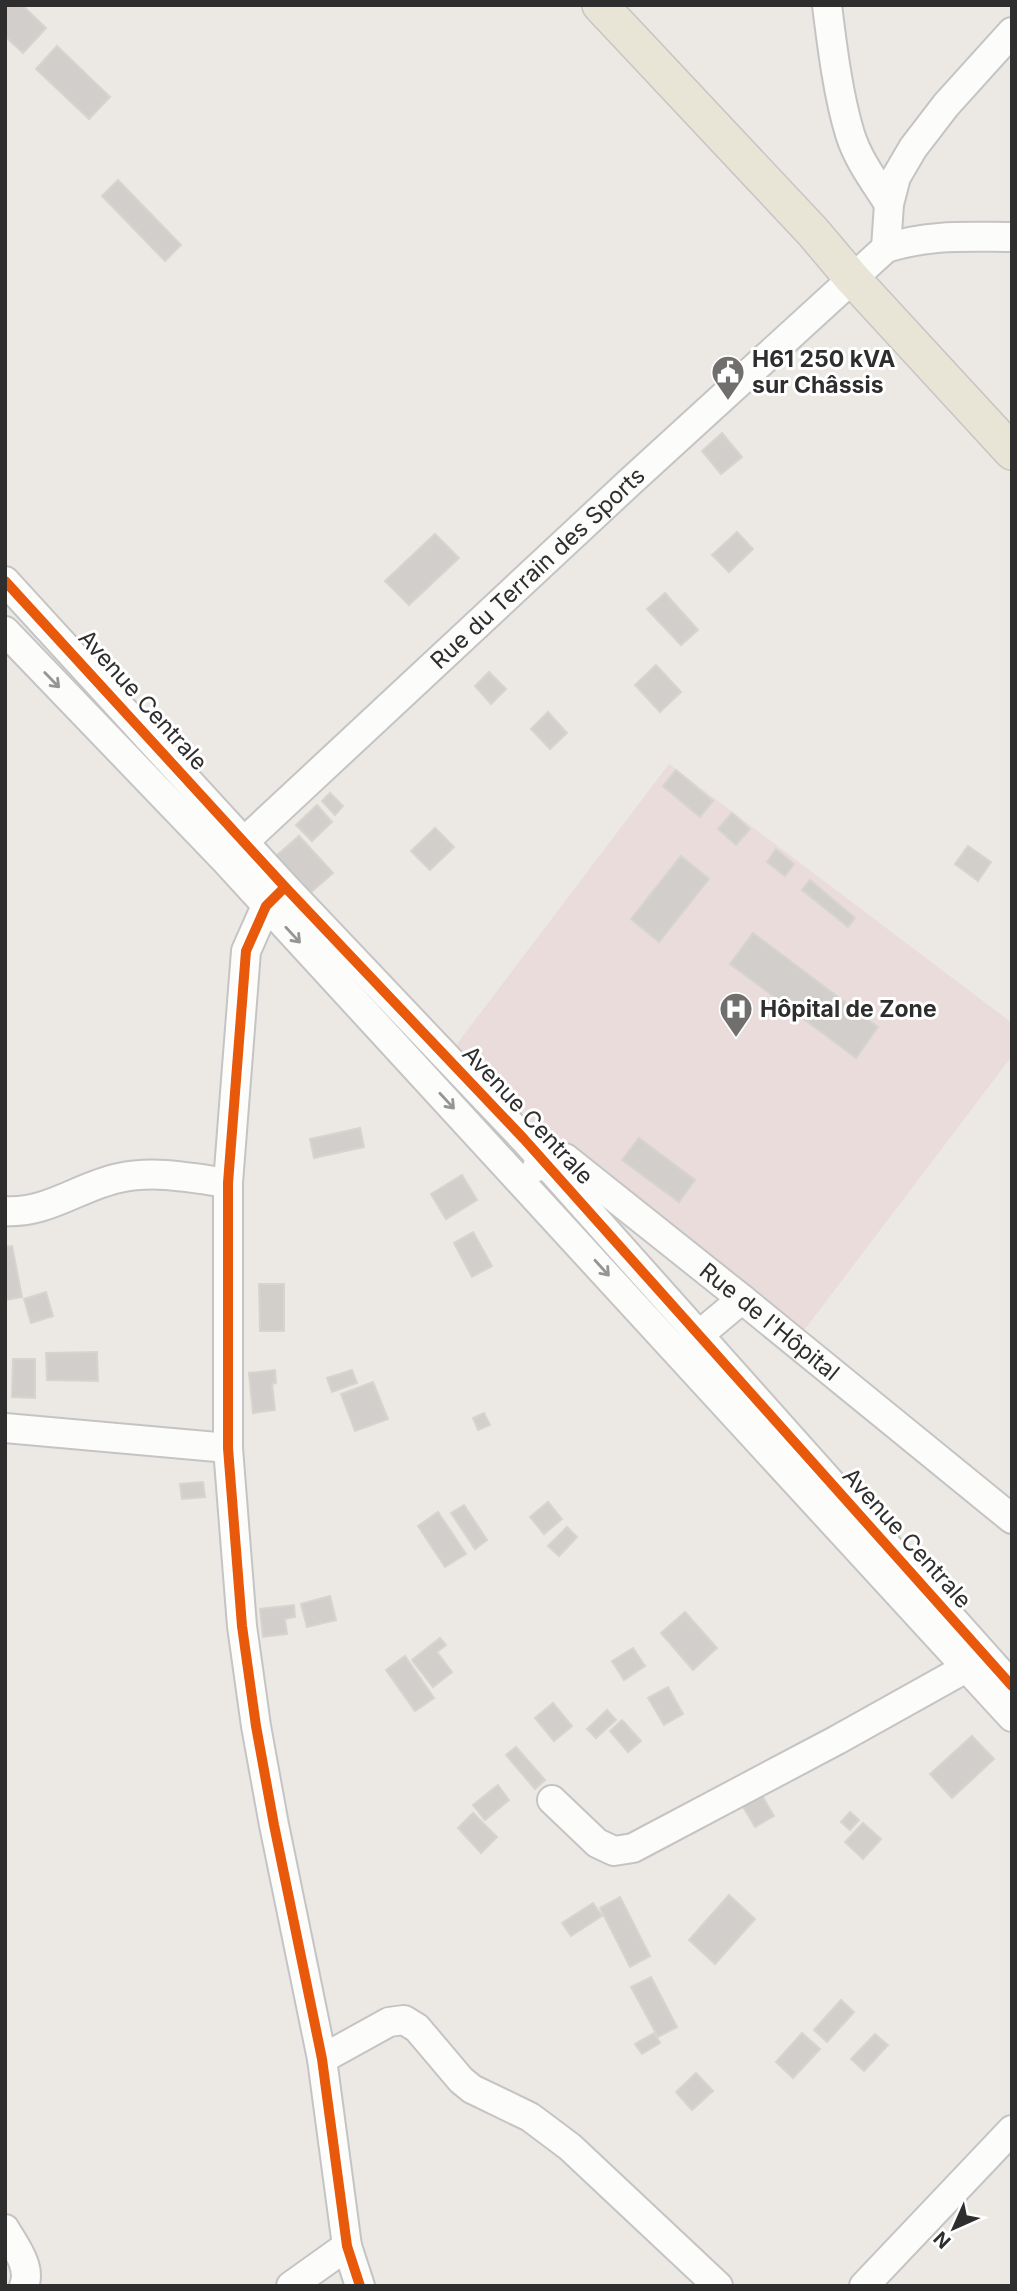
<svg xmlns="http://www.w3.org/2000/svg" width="1017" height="2291" viewBox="0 0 1017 2291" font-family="Inter,sans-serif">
	<rect width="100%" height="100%" fill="#ece8e4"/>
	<path fill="#e9dcdb" d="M669,764L1012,1023V1056L802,1333L444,1061Z"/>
	<path fill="#d1cecb" stroke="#d7d4d0" stroke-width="2" d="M5,5H22L46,28L23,53L5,36Z
		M57,46L110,97L89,119L36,69Z
		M118,180L181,245L165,261L102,196Z
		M722,433L742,457L721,474L702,451Z
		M737,532L753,549L729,572L712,555Z
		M435,534L459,558L409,605L385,581Z
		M665,593L698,630L681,645L647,609Z
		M656,665L681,692L660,712L635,685Z
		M489,672L506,689L491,704L475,686Z
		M548,712L567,733L550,749L531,729Z
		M676,770L713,801L700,817L663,786Z
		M330,793L343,806L335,815L322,801Z
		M317,805L332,822L312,841L296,825Z
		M732,813L750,829L736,845L718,829Z
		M435,828L454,847L430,870L411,851Z
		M299,836L333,873L309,894L276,856Z
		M968,846L991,862L978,881L955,864Z
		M776,849L794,864L785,876L767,862Z
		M681,856L709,879L659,942L631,919Z
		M810,880L855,918L848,927L802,890Z
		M753,933L878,1027L856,1058L730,964Z
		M360,1128L364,1147L314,1158L310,1139Z
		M639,1138L695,1180L679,1202L622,1160Z
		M462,1175L477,1200L446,1219L431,1194Z
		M473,1232L492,1266L472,1277L454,1243Z
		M12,1246L22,1297L5,1300V1247Z
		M259,1284H284V1331H260Z
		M46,1292L53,1316L31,1323L24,1299Z
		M97,1352L98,1381L47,1380L46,1353Z
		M13,1359H35V1398L12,1397Z
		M275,1370L276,1383L272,1384L275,1410L253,1413L249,1373Z
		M352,1370L357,1383L332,1392L327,1378Z
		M373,1382L388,1419L355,1431L341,1394Z
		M484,1413L490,1425L478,1430L473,1418Z
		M203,1482L205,1497L182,1499L180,1484Z
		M548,1502L562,1519L544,1534L530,1517Z
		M464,1505L487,1540L475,1549L451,1513Z
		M438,1512L466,1554L445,1567L418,1526Z
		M567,1527L577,1537L559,1556L548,1546Z
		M330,1596L336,1620L307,1627L301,1604Z
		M294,1605L295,1617L285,1619L287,1634L263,1637L260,1609Z
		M685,1612L717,1648L693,1670L661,1633Z
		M440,1638L446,1645L437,1652L452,1672L433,1687L412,1660Z
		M633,1648L645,1666L624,1680L612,1661Z
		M405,1656L434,1698L415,1711L386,1670Z
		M668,1687L683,1714L664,1725L648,1698Z
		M553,1703L572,1726L554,1741L535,1718Z
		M607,1710L616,1720L596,1738L587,1729Z
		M622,1720L641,1741L628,1752L610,1731Z
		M972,1736L994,1759L952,1798L930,1774Z
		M516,1747L545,1780L535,1789L506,1755Z
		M498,1785L509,1800L485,1820L473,1805Z
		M761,1794L774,1816L755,1827L742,1805Z
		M850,1812L859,1820L850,1830L841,1822Z
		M473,1813L497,1837L481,1853L458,1828Z
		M863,1823L881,1839L863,1859L845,1842Z
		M729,1895L755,1919L715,1964L689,1940Z
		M620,1897L650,1956L630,1967L600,1908Z
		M593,1903L602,1916L571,1936L562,1923Z
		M651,1977L677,2027L658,2037L631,1987Z
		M841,2000L854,2012L827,2042L814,2030Z
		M654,2033L660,2043L642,2054L635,2044Z
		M802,2033L820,2049L793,2078L776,2062Z
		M875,2034L888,2045L864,2071L851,2059Z
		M696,2073L713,2091L692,2110L676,2092Z"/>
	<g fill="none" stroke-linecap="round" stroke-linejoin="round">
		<defs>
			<g id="minor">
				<path d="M827,5C832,45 838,95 850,134C858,160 875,182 889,204"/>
				<path d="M886,248L889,204L896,177L913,148L946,105L1012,32"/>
				<path d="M5,581L285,887L524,1139L1012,1686"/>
				<path d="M5,631L225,860L1012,1717"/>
				<path id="s1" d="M232,853L631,481L886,248C930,234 967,237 1012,237"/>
				<path d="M277,896L266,906L246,951L228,1183V1448L242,1626L256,1726L274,1825L322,2059L347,2246L360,2286"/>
				<path id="s2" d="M537,1167L543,1162L565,1158L742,1299L1012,1519"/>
				<path d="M5,1211C47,1214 80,1186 119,1178C155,1170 192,1178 228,1183"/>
				<path d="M688,1348L699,1335L742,1299"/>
				<path d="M5,1428L228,1448"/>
				<path d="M552,1800L597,1843L614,1851L633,1848L837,1740L966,1668L980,1657"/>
				<path d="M322,2059L389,2022L404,2020L417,2028L461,2080L472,2089L530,2117L570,2147L718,2286"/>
				<path d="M5,2229C14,2245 32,2267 24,2286"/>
				<path d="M291,2286L347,2246"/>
				<path d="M864,2286L1012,2130"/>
			</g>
			<path id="major" d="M600,5L813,232L851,277L1012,452"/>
		</defs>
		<use href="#minor" stroke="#c5c4c5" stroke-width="32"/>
		<use href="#major" stroke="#c6c5c4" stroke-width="38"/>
		<use href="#minor" stroke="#fcfcfb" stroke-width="28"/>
		<use href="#major" stroke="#e8e4d6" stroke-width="35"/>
		<defs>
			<path id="cycleway" d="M5,581L285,887L524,1139L1012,1686
				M285,887L266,906L246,951L228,1183V1448L242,1626L256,1726L274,1825L322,2059L347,2246L360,2286"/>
		</defs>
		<use href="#cycleway" stroke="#fff" stroke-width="15"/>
		<use href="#cycleway" stroke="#e8590c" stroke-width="10"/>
	</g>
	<defs><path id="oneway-shaft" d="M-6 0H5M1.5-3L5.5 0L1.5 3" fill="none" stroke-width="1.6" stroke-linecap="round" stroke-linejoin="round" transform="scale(1.75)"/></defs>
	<g stroke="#959594">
		<use href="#oneway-shaft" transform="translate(52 680) rotate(46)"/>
		<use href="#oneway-shaft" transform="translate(293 935) rotate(47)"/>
		<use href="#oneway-shaft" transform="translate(447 1101) rotate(47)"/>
		<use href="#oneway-shaft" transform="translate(602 1268) rotate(48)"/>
	</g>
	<defs>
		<symbol id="civic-pin" viewBox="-11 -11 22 30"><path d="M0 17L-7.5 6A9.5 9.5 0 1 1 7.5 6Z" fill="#706f6e" stroke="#fff"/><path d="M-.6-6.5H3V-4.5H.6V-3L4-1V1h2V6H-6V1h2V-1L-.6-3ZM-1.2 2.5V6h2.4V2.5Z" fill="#fff"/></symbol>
		<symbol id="hospital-pin" viewBox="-11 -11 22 30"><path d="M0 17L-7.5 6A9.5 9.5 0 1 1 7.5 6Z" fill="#706f6e" stroke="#fff"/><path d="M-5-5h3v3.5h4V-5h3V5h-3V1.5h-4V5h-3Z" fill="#fff"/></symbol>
	</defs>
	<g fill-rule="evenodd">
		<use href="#civic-pin" x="709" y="353" width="38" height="52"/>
		<use href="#hospital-pin" x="717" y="990" width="38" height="52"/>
	</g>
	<g text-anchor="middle" stroke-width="6" stroke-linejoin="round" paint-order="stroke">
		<g font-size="23" font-weight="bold" fill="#2e2e2e" stroke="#fff" text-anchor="start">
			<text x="752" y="367">H61 250 kVA<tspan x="752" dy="26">sur Châssis</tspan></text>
			<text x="760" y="1017">Hôpital de Zone</text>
		</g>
		<g font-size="23" fill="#2e2e2e" stroke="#fff">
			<text dy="8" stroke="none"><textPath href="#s1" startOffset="418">Rue du Terrain des Sports</textPath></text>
			<text transform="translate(143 700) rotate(48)" y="8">Avenue Centrale</text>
			<text transform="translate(528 1115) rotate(47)" y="8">Avenue Centrale</text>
			<text dy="8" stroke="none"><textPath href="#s2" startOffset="292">Rue de l'Hôpital</textPath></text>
			<text transform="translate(907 1538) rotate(48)" y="8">Avenue Centrale</text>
		</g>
	</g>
	<rect width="1017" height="2291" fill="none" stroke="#2e2e2e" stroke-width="14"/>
	<g transform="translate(954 2228) rotate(225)" stroke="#ffffff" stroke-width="5" paint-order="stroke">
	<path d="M0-5L12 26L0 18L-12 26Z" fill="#2e2e2e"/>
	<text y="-10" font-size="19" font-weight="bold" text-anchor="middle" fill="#2e2e2e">N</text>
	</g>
</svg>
